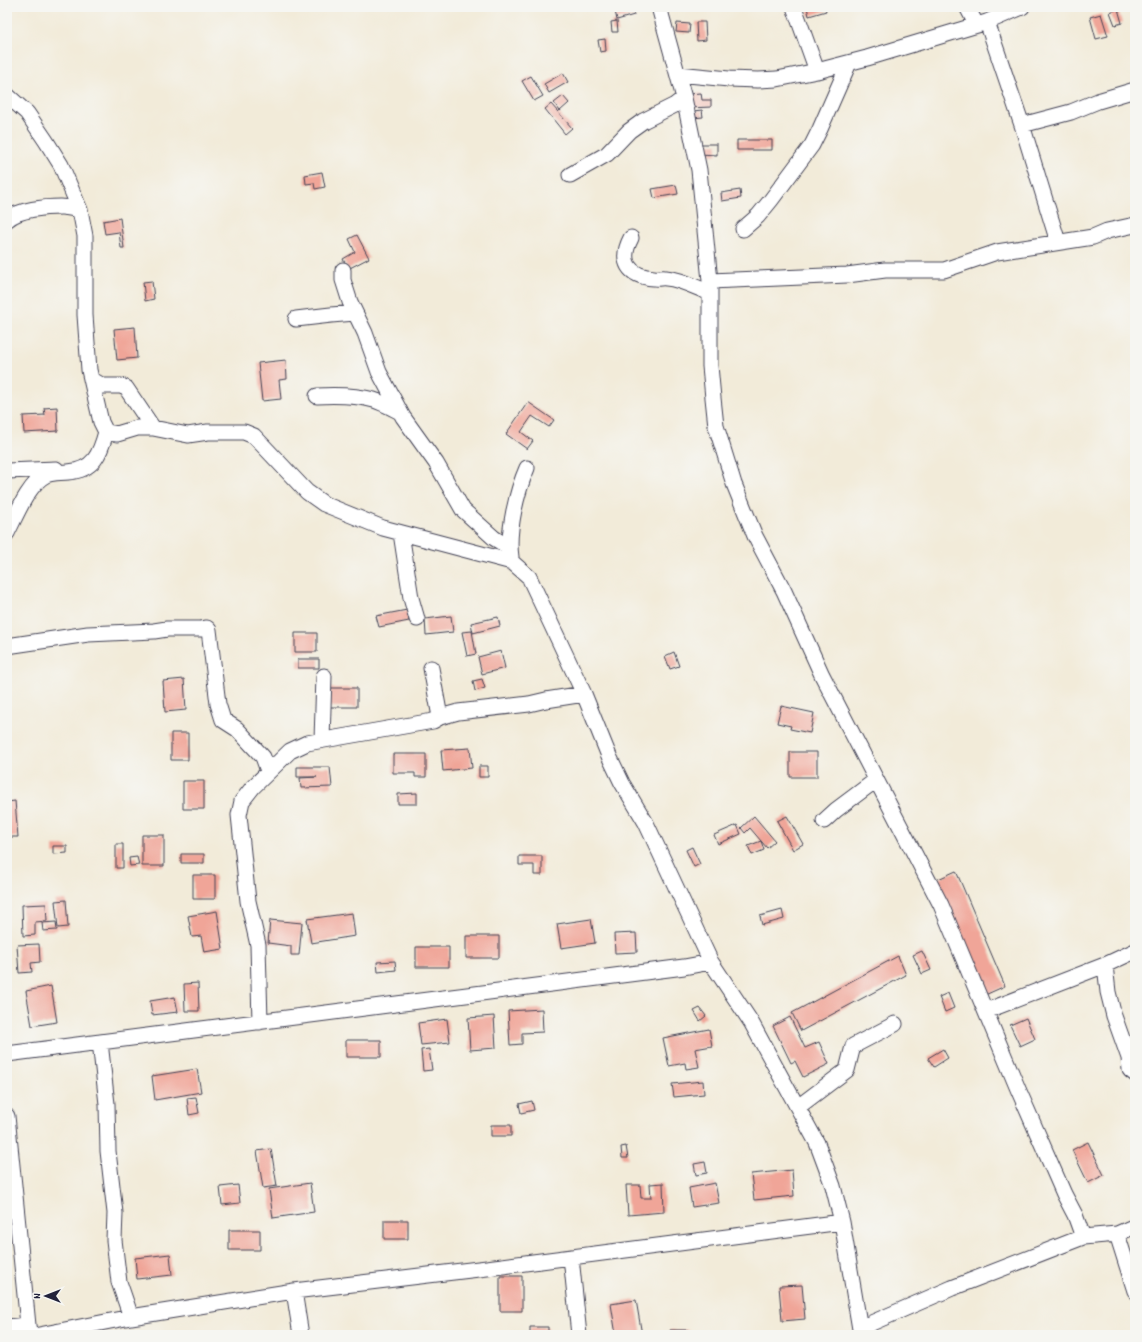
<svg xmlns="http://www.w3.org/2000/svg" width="1142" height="1342" viewBox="0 0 1142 1342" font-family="Dekko,sans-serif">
	<rect width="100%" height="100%" fill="#f6f6f2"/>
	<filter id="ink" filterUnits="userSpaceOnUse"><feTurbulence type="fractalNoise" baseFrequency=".025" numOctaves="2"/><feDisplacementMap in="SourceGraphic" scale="8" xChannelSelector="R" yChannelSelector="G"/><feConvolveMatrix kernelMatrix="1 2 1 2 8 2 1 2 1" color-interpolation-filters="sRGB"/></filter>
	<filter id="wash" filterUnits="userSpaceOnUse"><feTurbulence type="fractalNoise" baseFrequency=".012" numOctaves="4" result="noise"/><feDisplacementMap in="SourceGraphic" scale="16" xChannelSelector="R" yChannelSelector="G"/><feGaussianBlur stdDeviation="0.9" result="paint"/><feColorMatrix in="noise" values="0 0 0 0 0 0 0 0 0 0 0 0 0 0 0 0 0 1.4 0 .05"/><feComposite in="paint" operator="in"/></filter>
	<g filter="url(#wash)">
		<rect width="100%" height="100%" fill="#f2ebd9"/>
		<g id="blocks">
			<path fill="#f0a598" d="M629,7H632L634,15L617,20L615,11Z
				M807,7H825L826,11L809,16Z
				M1118,9L1122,23L1115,25L1110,12Z
				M1101,14L1108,36L1096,39L1090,17Z
				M617,21L618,32H612L611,22Z
				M696,22H705L706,40L697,41Z
				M677,23L690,24L689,33L676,32Z
				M605,39L606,51L600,52L598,40Z
				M563,73L568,82L549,93L544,84Z
				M531,76L543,96L534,101L522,81Z
				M701,93L702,100H711V107L689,108L688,94Z
				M563,96L569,103L560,111L554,103Z
				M551,104L572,128L565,134L545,109Z
				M702,110L703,117L693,118V111Z
				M737,140H772V150H737Z
				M699,144H717V155L699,154Z
				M322,172L325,187L315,189L314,183L306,184L305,175Z
				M676,185L678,194L654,198L652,189Z
				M740,190L741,198L722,201L721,193Z
				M120,218L124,248H121L119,232L105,234L103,221Z
				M357,235L369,258L348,269L343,259L355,252L349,239Z
				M152,281L154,299L145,301L143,282Z
				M135,327L137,358L117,360L114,329Z
				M286,360L287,379L279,380L281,399L262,401L258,363Z
				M528,402L554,420L549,427L532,416L521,432L533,441L527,449L506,434Z
				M57,407L58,431L24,433L23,416L45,415L44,408Z
				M407,610L409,621L379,627L376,616Z
				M451,616L453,632L426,635L425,619Z
				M498,617L500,626L473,633L471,623Z
				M472,631L476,654L467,656L462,632Z
				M295,633H317V652H295Z
				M501,651L505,668L482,674L478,657Z
				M674,652L679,666L670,669L665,656Z
				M298,659H319V668H298Z
				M184,679L186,710L165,712L163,681Z
				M482,679L485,688L475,691L473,681Z
				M330,688H357V707H330Z
				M781,706L814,713L810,733L790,729L791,726L777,723Z
				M171,733H188V760H171Z
				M470,748L472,768L443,771L441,750Z
				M790,752H817V777H790Z
				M393,754H426V777H415V773H393Z
				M479,766H488V777H479Z
				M297,767H330L332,787L301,788L300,778L317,777H297Z
				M183,781H204V809H183Z
				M417,793V804H398V794Z
				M15,801L18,837H7V802Z
				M754,816L775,841L767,848L750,828L745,833L741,828Z
				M787,816L803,844L793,850L777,821Z
				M737,825L741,834L718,844L714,835Z
				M142,835H164V866H142Z
				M761,841L764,850L752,855L748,846Z
				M116,844H123V868H116Z
				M53,846H67V853L53,854Z
				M692,847L700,864L694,867L686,850Z
				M181,854H204V863H181Z
				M519,856H542V875H534V865H519Z
				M137,857L139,865L130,866L129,858Z
				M956,871L1005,986L985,995L936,880Z
				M193,875H215V899H193Z
				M66,900L68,927L58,928L55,901Z
				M46,904L47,921L35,922V935L23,936L22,905Z
				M782,910L784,919L762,925L760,916Z
				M217,911L223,949L204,952L201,936L192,937L188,916Z
				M352,913L355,936L311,943L307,919Z
				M591,919L595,943L561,948L557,924Z
				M270,920L302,923L299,955H291V946L268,943Z
				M56,922L57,930L43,931L42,923Z
				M636,933L637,952L615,953L614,934Z
				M466,936H499V958H466Z
				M39,944L40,962L31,963L32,972L19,973L17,945Z
				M416,947H449V967H416Z
				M922,951L931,970L922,974L913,955Z
				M898,956L906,975L801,1031L792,1013Z
				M395,961L396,970L378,972L377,962Z
				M198,983L199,1011H185L184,984Z
				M51,986L57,1022L32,1026L26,991Z
				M948,993L954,1008L945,1012L939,997Z
				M175,997L178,1012L152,1015L150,1001Z
				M700,1008L706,1016L700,1021L694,1011Z
				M542,1009L543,1032L522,1033V1044L510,1045L508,1011Z
				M494,1016L496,1048L470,1050L468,1018Z
				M790,1017L805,1048L819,1042L829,1064L803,1077L795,1061L791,1063L773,1026Z
				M1026,1018L1035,1039L1020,1046L1010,1025Z
				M447,1019L450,1042L421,1045L418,1023Z
				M709,1029L712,1046L695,1049L699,1067L686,1069L685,1063L669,1066L663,1038Z
				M346,1040H381V1057H346Z
				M429,1049L432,1070L423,1071L421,1050Z
				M943,1049L948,1058L934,1067L928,1058Z
				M197,1069L201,1092L155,1100L152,1076Z
				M703,1081L704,1094L674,1097L672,1084Z
				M196,1097L199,1113L189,1115L187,1098Z
				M532,1101L534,1110L521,1113L519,1104Z
				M491,1125H511V1136H491Z
				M1088,1142L1104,1175L1088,1183L1072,1150Z
				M626,1146L628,1158H622L621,1147Z
				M271,1149L277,1186L263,1188L257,1151Z
				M705,1162L707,1173L696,1175L694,1164Z
				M792,1170L794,1196L754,1200L751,1174Z
				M310,1183L314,1212L273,1218L269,1189Z
				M663,1183L664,1212L628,1215L626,1185H640L641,1198H651L650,1184Z
				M715,1183L719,1203L692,1207L689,1188Z
				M238,1185L240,1203L222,1205L220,1187Z
				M384,1220H408V1239H384Z
				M229,1230H260V1250H229Z
				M170,1254L172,1275L137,1279L135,1258Z
				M500,1276H522V1311H500Z
				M802,1285L805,1319L782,1321L779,1286Z
				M636,1300L642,1335H616L611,1304Z
				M530,1327H548V1335H530Z
				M670,1330H688V1335H670Z"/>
		</g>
	</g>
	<g filter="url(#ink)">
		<use href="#blocks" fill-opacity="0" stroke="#414053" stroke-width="1"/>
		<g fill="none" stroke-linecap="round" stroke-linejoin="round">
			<defs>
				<path id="minor" d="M659,7L684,98L699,170L710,281V366L713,398L716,426L734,484L755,536L784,591L822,675L941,905L1018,1089L1064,1194L1075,1215L1083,1237L952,1288L860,1328
					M794,7L817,71
					M967,7L976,24
					M987,22L1022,125L1058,242
					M678,74L729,79L758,80L777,79L817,71L867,58L987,22L1022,7
					M7,95L27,113L46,141L61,165L80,210L85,236V315L89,370L101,422L106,432L117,434L137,428H153L188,435L208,432H244L254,436L307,492L324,504L383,528L512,562L529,577L584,694L609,756L622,783L646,823L711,962L751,1022L817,1143L833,1186L842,1222L861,1335
					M1022,125L1071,112L1098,101L1135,90
					M570,175L607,154L629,131L643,121L675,105L684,98
					M7,220C18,209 46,207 61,207C67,207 74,209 80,210
					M743,229L758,216L771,200L812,145L820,129L849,63
					M631,238C619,261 628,276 654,278C658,279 662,277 666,278C681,279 697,288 710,293
					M343,270V280L350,302L365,333L379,372L403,417L436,463L463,510L494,538L510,548
					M710,281L847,275L885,270H944L997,252L1093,237L1107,231L1135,225
					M296,319L331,315L355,313
					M91,379L103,386H121L126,388L153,428
					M317,396C336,395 355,395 374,400C383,403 392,408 400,412
					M7,471L56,469
					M7,533C16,516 28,484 46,475C53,472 60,473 68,472C94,470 100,454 106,432
					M401,533L411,598L417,619
					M511,557C507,531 517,491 527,468
					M7,646L88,634L154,631L167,629H201L207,628L209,630L218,704L223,720L237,729L263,757L268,771
					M431,668L440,717
					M322,740L324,676
					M824,821L836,810L876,780
					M1105,965L1108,992L1114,1016L1129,1058L1130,1070L1135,1074
					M986,1011L1105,965L1135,951
					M260,1022L258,945L248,901L239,815L242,801L253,787L290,751L307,743L433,721L440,717L458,712L529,704L546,700L584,694
					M100,1042L107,1104L108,1151L115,1213L114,1240L119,1282L131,1317
					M7,1054L684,967L711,962
					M798,1107L847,1070L853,1046L895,1024
					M7,1116L29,1335
					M1117,1234L1135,1291
					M1083,1237L1117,1234L1135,1226
					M571,1257L579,1335
					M294,1291L301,1335
					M7,1327L28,1325
					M39,1335L131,1317L294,1291L487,1268L842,1222"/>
			</defs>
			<use href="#minor" stroke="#414053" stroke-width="17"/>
			<use href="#minor" stroke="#fff" stroke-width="15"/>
		</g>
	</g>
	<rect width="1142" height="1342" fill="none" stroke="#f6f6f2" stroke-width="24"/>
	<g transform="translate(46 1296) rotate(270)" stroke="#f6f6f2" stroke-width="3" paint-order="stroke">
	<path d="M0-3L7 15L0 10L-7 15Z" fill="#22223b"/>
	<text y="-6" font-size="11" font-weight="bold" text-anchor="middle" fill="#22223b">N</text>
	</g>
</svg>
